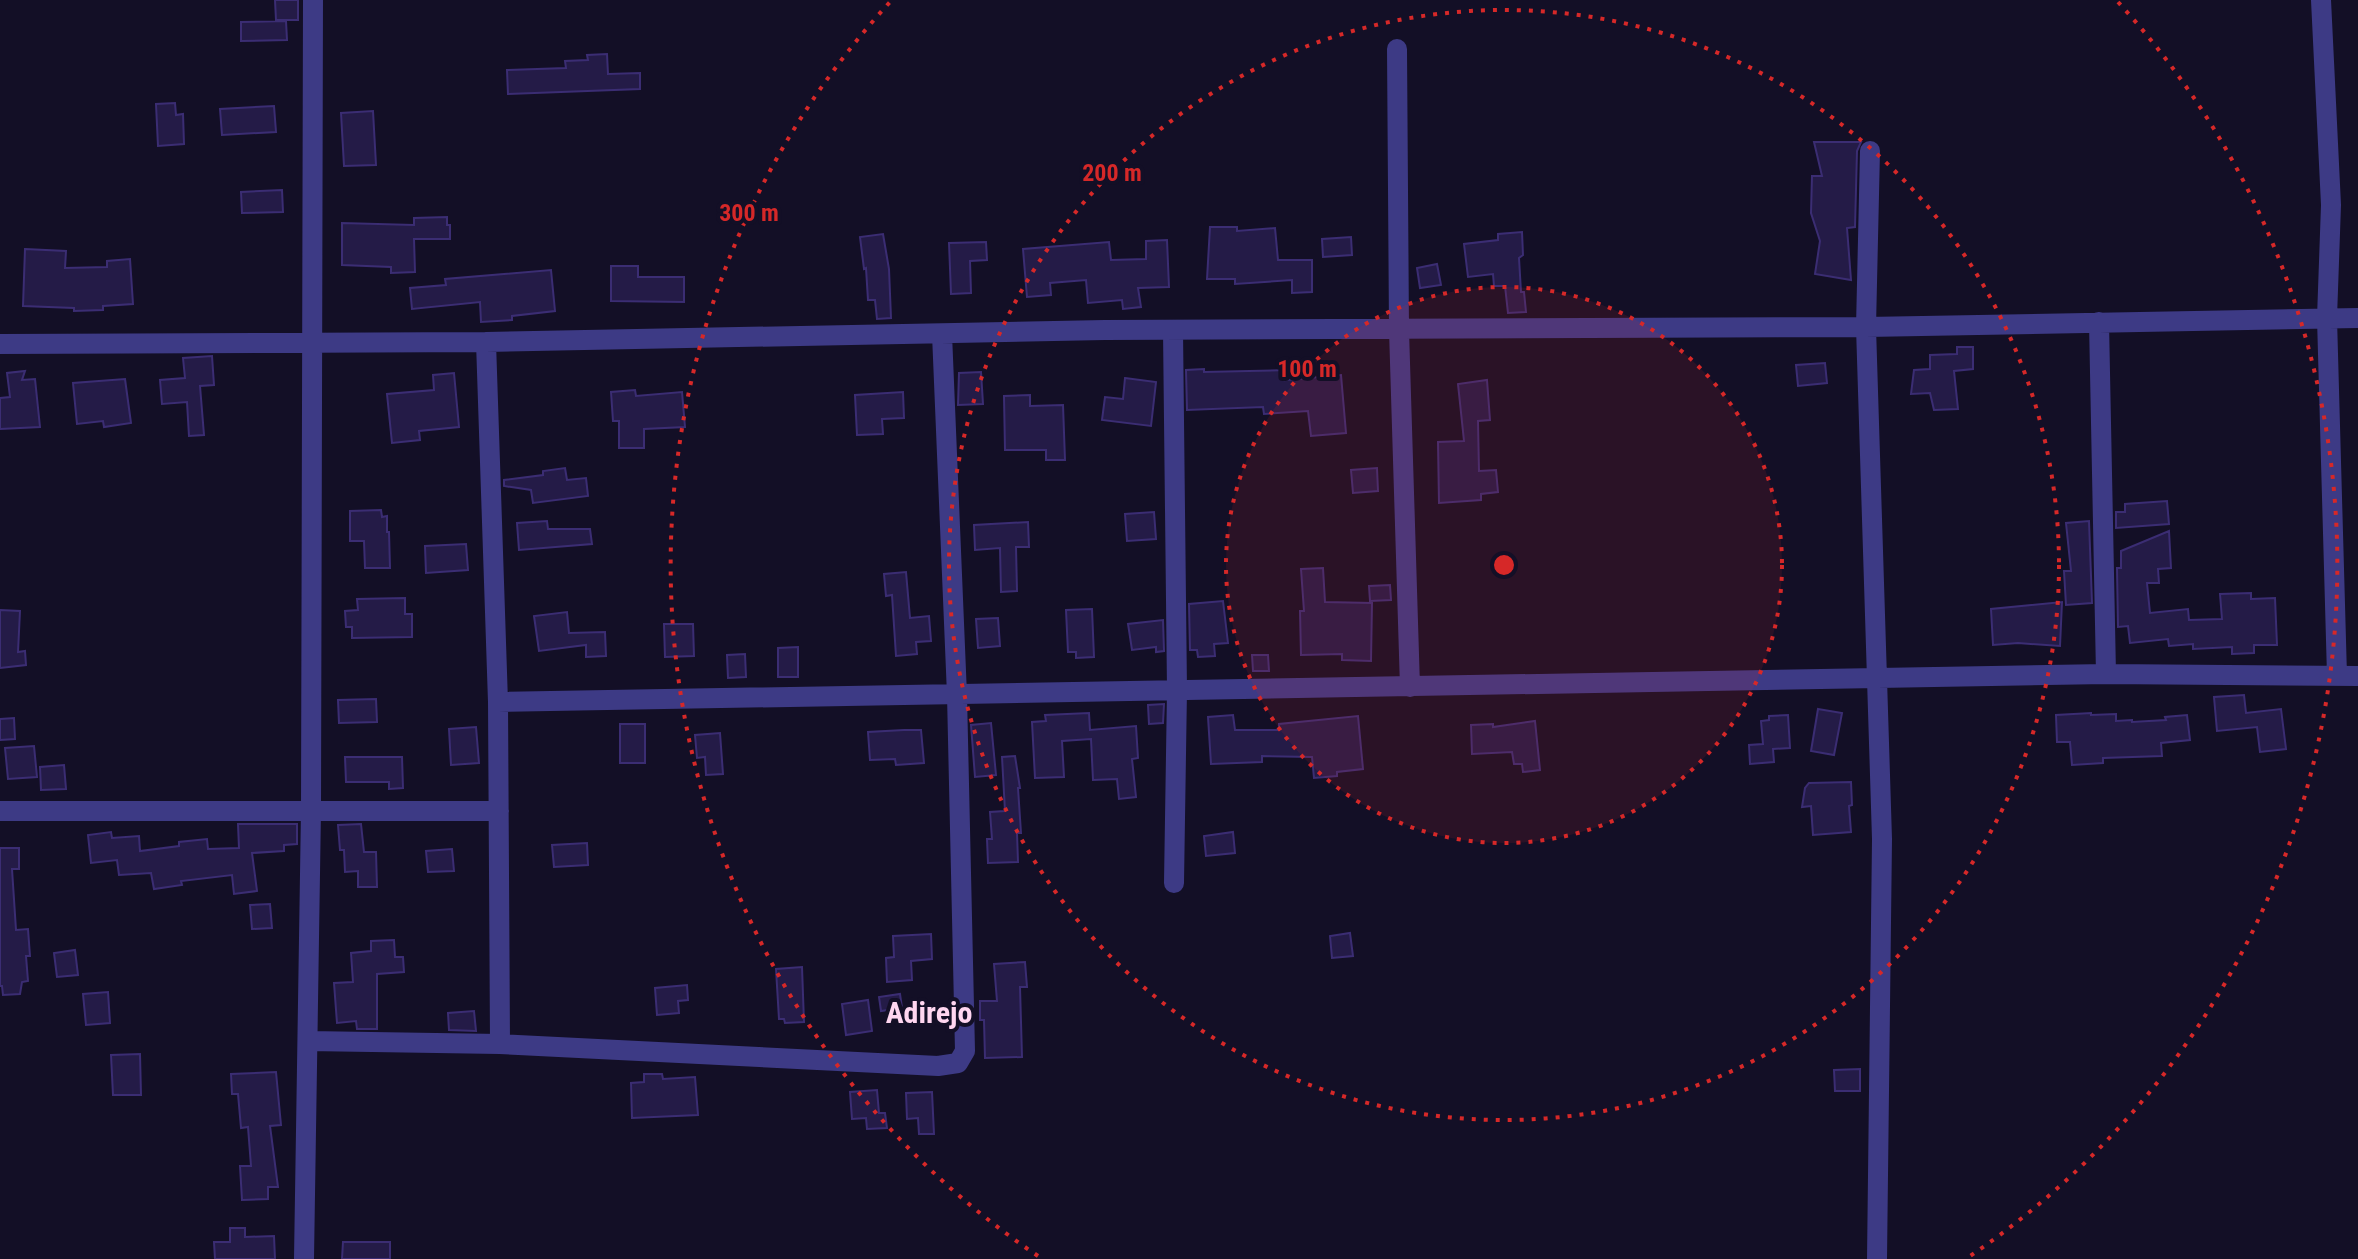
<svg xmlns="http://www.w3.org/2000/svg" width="2358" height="1259" viewBox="0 0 2358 1259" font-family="'Roboto Condensed',sans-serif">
	<rect width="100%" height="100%" fill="#130f26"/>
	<path fill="#241b47" stroke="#3b2d73" stroke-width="2" d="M275,0H298V20H276Z
		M286,21L287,40L241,41V22Z
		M607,54L608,74L640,73V89L508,94L507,70L566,68L565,61L588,60L587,55Z
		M175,103L176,115L183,114L184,144L158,146L156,104Z
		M274,106L276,132L222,135L220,109Z
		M373,111L376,165L344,166L341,113Z
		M1814,142H1861L1857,151L1855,227L1847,228L1851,280L1815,274L1820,241L1811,213L1812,176H1822Z
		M282,190L283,212L242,213L241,192Z
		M447,217V225H450V239H414L415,272L391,273V267L342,265V223L414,225V218Z
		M1210,227H1237V231L1275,228L1278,260H1312V292L1292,293V280L1235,284V279H1207Z
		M1522,232L1523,255L1519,258L1521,292H1524L1526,312L1508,313L1505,286H1494L1493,274L1468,277L1464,244L1498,240V234Z
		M883,234L889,269L891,318L877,319L875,300H868L866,268L864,269L860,237Z
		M1351,237L1352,255L1323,257L1322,239Z
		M1167,240L1169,287L1138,288L1141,307L1123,309L1122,300L1088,303L1086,280L1050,283L1051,295L1027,297L1023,249L1109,242L1111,260L1146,259V241Z
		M986,242L987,260L970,261L971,293L951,294L949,243Z
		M25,249L66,251L65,268L107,267V261L130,259L133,304L103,306V310L74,311V308L23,306Z
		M1437,264L1441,285L1420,288L1417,268Z
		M611,266H638V277H684V302L611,301Z
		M551,270L555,311L512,316V320L481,322L480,302L412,309L410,288L446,285L445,279Z
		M1957,347H1973V369L1954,371L1958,409L1934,410L1930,393L1911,394L1914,370L1930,369V355L1957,354Z
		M212,356L214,385L200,386L204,435L189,436L187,402L162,404L160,380L185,378L183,358Z
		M1825,363L1827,383L1798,386L1796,365Z
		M1204,369V372L1288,370L1285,380L1341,375L1346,433L1311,436L1308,411L1264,414L1263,407L1187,410L1186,370Z
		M25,371L22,380L35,379L40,427L0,429V398L10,397L7,373Z
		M981,372L983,404L958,405L959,373Z
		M454,373L459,427L419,431L420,440L392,443L387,394L434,390L433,375Z
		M1125,378L1156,382L1151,426L1102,420L1105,397L1123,399Z
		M125,379L131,423L104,427L103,421L77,424L73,383Z
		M1487,380L1490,420L1478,421L1479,471L1496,470L1498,492L1481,494V500L1439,503L1438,442L1464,441L1458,384Z
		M635,390L636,396L682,392L685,427L644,429V448H619V421H613L611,392Z
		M903,392L904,418L882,419L883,434L857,435L855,395Z
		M1030,395V406L1063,405L1065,460H1046V450H1005L1004,396Z
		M565,468L567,480L586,478L588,496L533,503L531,490L504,486V480L543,475V471Z
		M1377,468L1378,491L1353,493L1351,470Z
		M2167,501L2169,524L2116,528V512H2125V504Z
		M381,510L382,517L387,516V532H389L390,568H365L364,541H350V511Z
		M1154,512L1156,539L1127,541L1125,514Z
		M547,521L548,529H590L592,544L519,550L517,523Z
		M2089,521L2092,603L2066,605L2064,571H2071L2066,523Z
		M1028,522L1029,547H1016L1017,591L1001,592L1000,548L975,550L974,525Z
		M2169,531L2171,568L2158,569L2159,583H2147L2150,613L2188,609L2189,620L2222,619L2220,594L2251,593V599L2275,598L2277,645H2254V653L2232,654V647L2193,649V644L2169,646L2168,639L2130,643L2128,626L2118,627L2117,568H2121V551Z
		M466,544L468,570L426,573L425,546Z
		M1323,568L1325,602L1372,603L1371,661L1342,660V654L1301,655L1300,611H1304L1301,569Z
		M906,572L910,618L929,616L931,641L916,642L917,654L896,656L892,595L886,596L884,574Z
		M1390,585L1391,600L1370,601L1369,586Z
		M405,598V614H412V637L352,638V627H346L345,611L358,610L357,599Z
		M1223,601L1228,643L1214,644L1215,656L1198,657L1197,650H1190L1189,604Z
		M2062,602L2060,646L2018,643L1993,645L1991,609Z
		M1092,609L1094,657L1076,658V652H1068L1066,610Z
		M0,610L20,611L18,652L25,651L26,665L0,668Z
		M567,612L569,633L605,632L606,656L586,657V645L539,651L534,616Z
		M998,618L1000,646L978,648L976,619Z
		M1163,620L1164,651L1156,652V647L1132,650L1128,624Z
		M664,624H693L694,656L665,657Z
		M798,647V677H778V648Z
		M745,654L746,677L728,678L727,655Z
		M1252,655H1268L1269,671H1253Z
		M2244,695L2246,713L2281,709L2286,749L2260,752L2257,727L2217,731L2214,697Z
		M376,699L377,722L339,723L338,700Z
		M1164,704L1163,723L1149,724L1148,705Z
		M1818,709L1842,713L1834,755L1811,751Z
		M1089,713L1090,730L1136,726L1138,758L1132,759L1136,797L1119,799L1117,779L1093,780L1091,739L1062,741L1064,777L1035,778L1032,722L1046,721L1045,715Z
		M2091,713V715L2116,714V721L2132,720V722L2166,720L2165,717L2187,715L2190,740L2161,743L2162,756L2103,758V763L2072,765L2070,742H2057L2056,715Z
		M1233,715L1235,730H1279V724L1358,716L1363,769L1337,772V776L1314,778L1312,757L1262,756V762L1211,764L1208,717Z
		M1788,715L1790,748L1773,749L1774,762L1750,764L1749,745L1763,744L1761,721L1769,720V716Z
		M14,718L15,739L0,740V719Z
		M1535,721L1540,770L1523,772L1522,764H1514L1512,752L1472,754L1471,725L1493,724V727Z
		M991,723L996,775L975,777L971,725Z
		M620,724H645V763H620Z
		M476,727L479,763L451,765L449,729Z
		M904,730H921L924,763L896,765L895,759L870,760L868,732Z
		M720,733L723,774L706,775L705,757L697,758L695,735Z
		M34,746L37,777L8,779L5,748Z
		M1015,756L1020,788H1018L1021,833H1017L1018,862L988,863L987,839H992L990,812L1005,811L1002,757Z
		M345,757H402L403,788L389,789V782H346Z
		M64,765L66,789L41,790L40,767Z
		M1851,782L1852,805L1849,806L1851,832L1813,835L1811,806L1802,807L1805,788L1809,783Z
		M238,824H297V844L284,845V851L252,853L257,891L234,894L232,875L181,881L182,885L154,889L151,873L119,875L117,860L91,863L88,835L111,832L112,838L139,836L140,851L179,846V842L207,839L208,849L239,848Z
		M361,824L364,852H376L377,887H358V871L345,872L344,850H340L338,825Z
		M1233,832L1235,853L1206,856L1204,836Z
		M587,843L588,865L554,867L552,845Z
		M0,848H19V869H12L16,930L28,929L30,956H26L28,981L22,982L20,994L3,995L2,986H0Z
		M452,849L454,871L428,872L426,851Z
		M270,904L272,928L252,929L250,905Z
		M1350,933L1353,956L1332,958L1330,936Z
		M931,934L932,959L911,961L912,980L887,982L886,958L894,957L893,936Z
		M394,940L395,957H403L404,972L377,974V1029H357L356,1021L337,1023L334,983L353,982L351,953L371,951V941Z
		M75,950L78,975L57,977L54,953Z
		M1025,962L1027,987H1020L1022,1057L985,1058L984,1020H980V1001H997L994,964Z
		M802,967L804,1022L785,1023L784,1019H779L776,969Z
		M687,985L688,1000L678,1001L679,1013L657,1015L655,988Z
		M108,992L110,1023L86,1025L83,994Z
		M900,994L902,1008L881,1011L879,997Z
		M868,1000L872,1031L846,1035L842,1004Z
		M474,1011L476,1031L449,1030L448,1013Z
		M140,1054L141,1095H113L111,1055Z
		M1860,1069V1091H1835L1834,1070Z
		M276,1072L281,1125L270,1126L278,1187H268V1199L242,1200L240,1166H251L248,1127L241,1128L238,1094H232L231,1074Z
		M644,1074H662L663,1079L695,1077L698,1115L632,1118L631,1083L644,1082Z
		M877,1090L879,1113H885L887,1128L867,1129L866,1118L852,1119L850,1092Z
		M932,1092L934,1134H919L918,1118L907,1119L906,1093Z
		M230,1228H245V1237L274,1236L275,1259H215L214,1242H230Z
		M343,1242H390V1259H342Z"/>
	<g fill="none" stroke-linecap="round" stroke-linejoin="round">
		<path stroke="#3d3a85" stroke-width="20" d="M2321,0L2331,205L2327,318L2337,676
			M1397,49L1399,330L1410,687
			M1870,151L1866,327L1882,839L1877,1259
			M2099,322L2106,674
			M1173,330L1177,690L1174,883
			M486,342L498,702L500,1044
			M0,344L486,342L1105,330L1866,327L2358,318
			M498,702L2106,674L2358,676
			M0,811H499
			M308,1041L500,1044L938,1066L958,1063L965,1051L957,695L942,334
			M304,1259L311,810L313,0"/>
	</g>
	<circle cx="1504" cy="565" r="278" fill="#d62828" fill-opacity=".12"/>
	<g fill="none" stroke="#d62828" stroke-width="4" stroke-dasharray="4 8">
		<circle cx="1504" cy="565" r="278"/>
		<circle cx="1504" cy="565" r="555"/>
		<path d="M1038 1256A833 833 0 0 1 890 2M2118 2A833 833 0 0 1 1970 1256"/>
	</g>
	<g text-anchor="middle" stroke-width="8" stroke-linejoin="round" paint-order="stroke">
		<g font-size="30" font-weight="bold" fill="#ffd6f0" stroke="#130f26">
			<text x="929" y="1023">Adirejo</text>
		</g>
	</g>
	<circle cx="1504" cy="565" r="12" fill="#d62828" stroke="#130f26" stroke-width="4"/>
	<g font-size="24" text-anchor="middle" font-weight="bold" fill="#d62828" stroke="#130f26" stroke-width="8" stroke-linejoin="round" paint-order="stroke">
		<text x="1112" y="181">200 m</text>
		<text x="749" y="221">300 m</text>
		<text x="1307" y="377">100 m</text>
	</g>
</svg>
